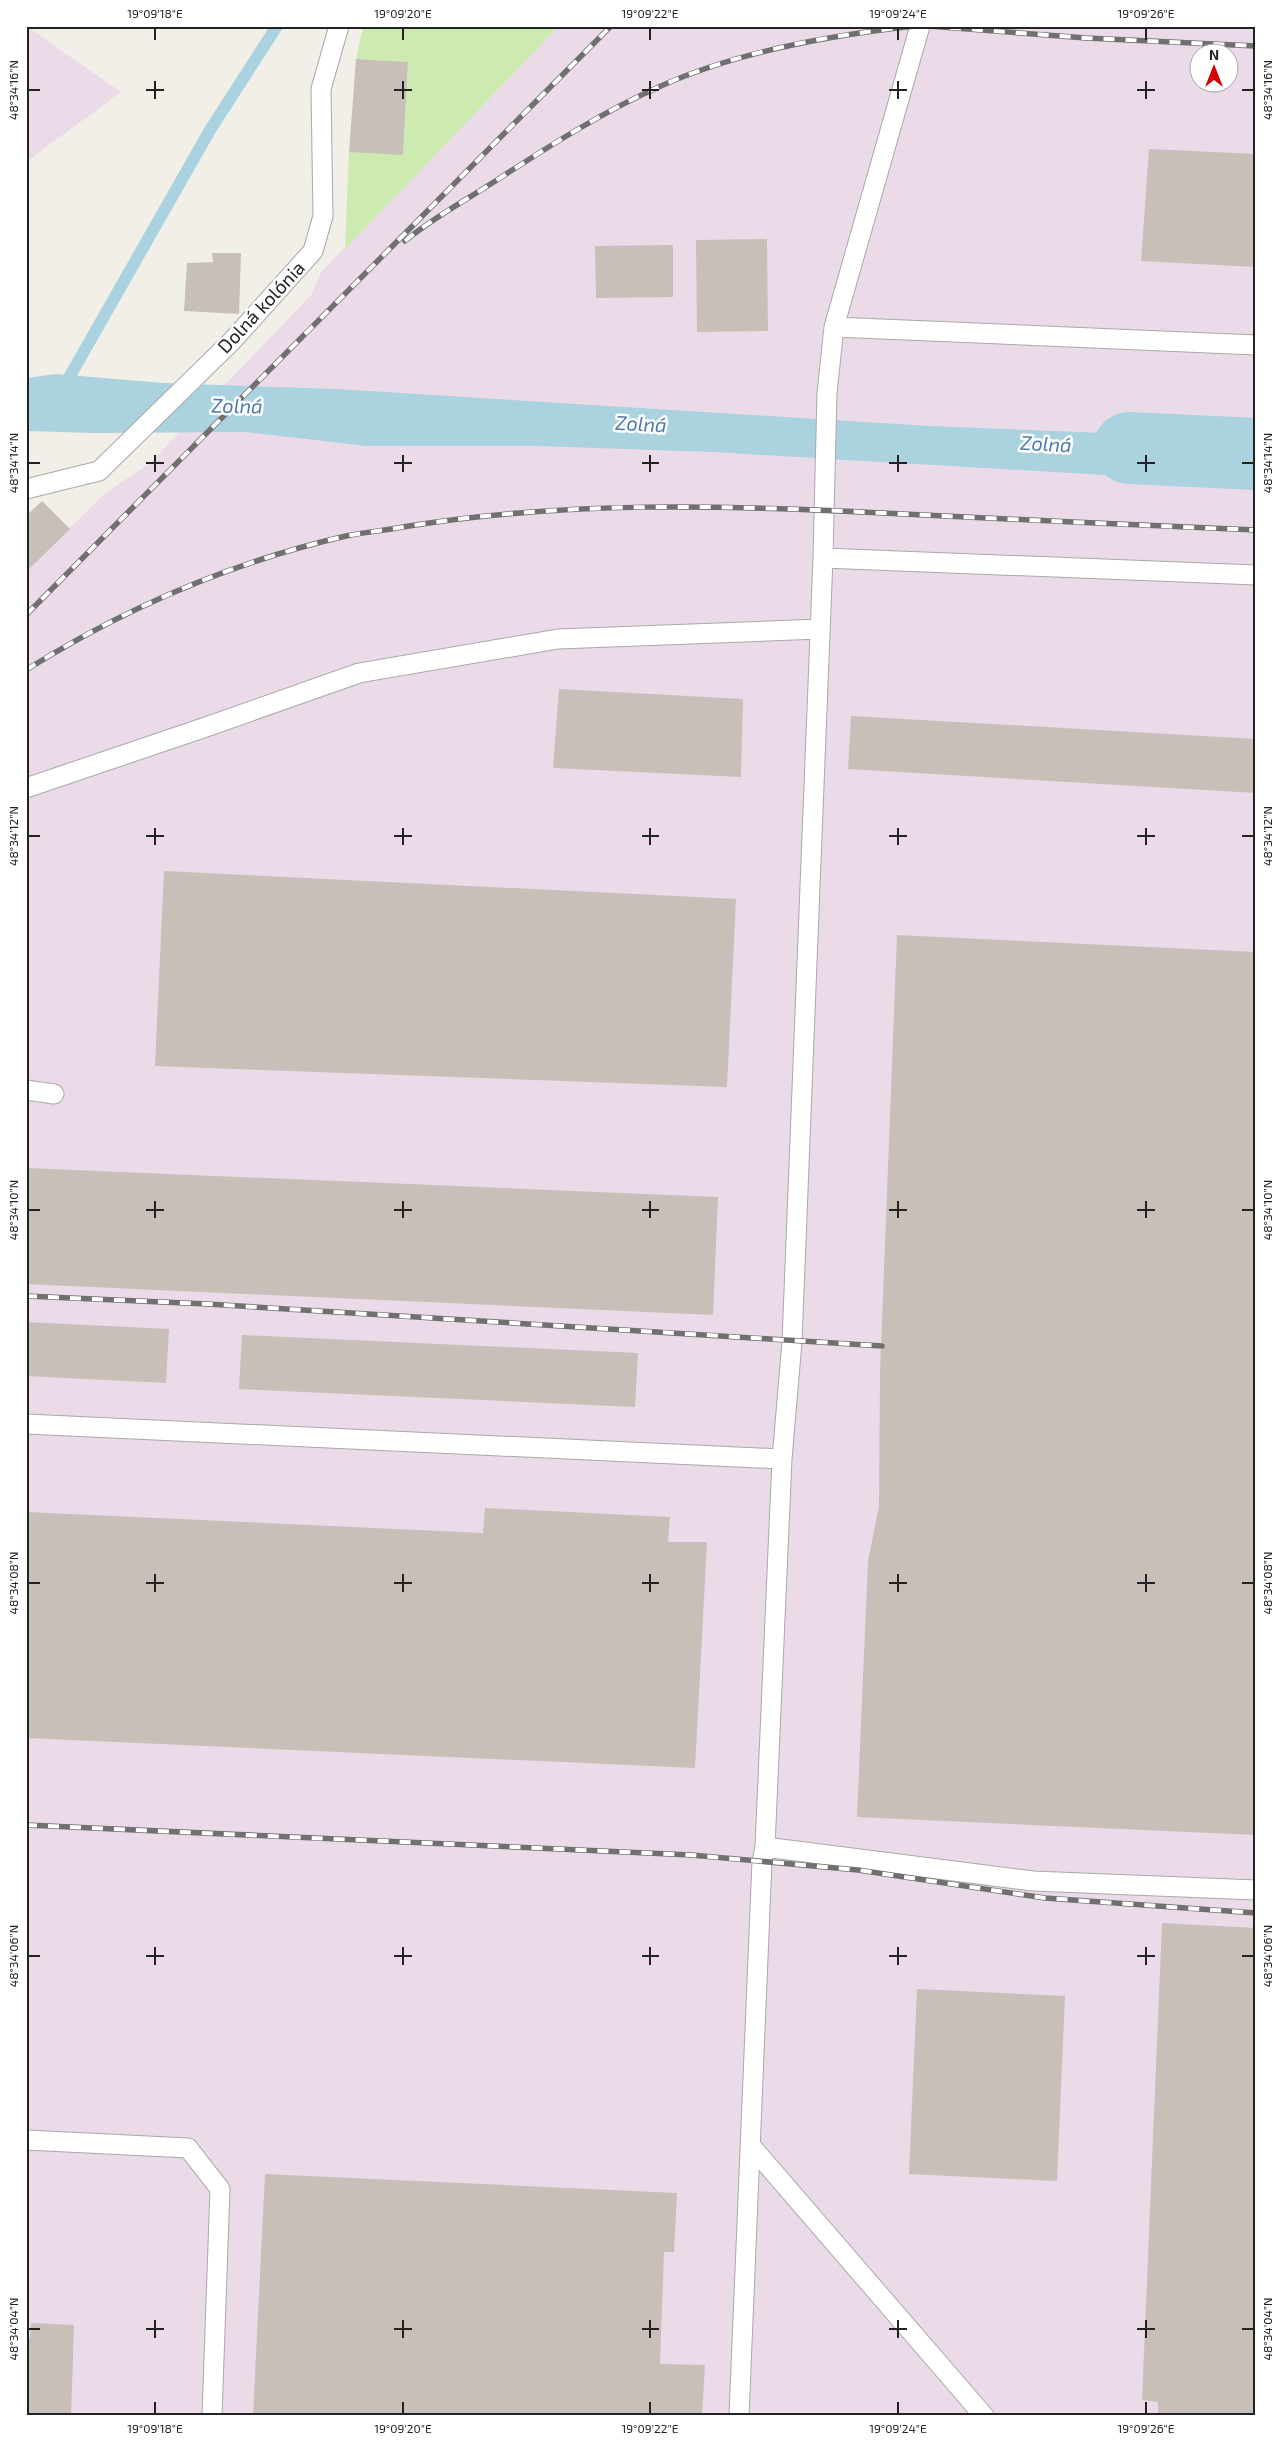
<svg xmlns="http://www.w3.org/2000/svg" width="1282" height="2442" viewBox="0 0 1282 2442" font-family="'Exo 2',sans-serif">
	<rect width="100%" height="100%" fill="#f2efe9"/>
	<path fill="#ebdbe8" fill-rule="evenodd" d="M26,26L121,92L26,162Z
		M559,26H1256V2416H26V572L103,495L151,462L312,294L321,272ZM1200,52H1230V82H1200Z"/>
	<path fill="#cdebb0" d="M363,26H559L345,249L349,152L403,154L408,62L356,59Z"/>
	<path fill="#aad3df" d="M56,374L163,383L337,389L930,426L1231,438L1223,482L713,452L537,446H367L246,432L95,433L26,431V378Z"/>
	<g fill="none" stroke-linecap="round" stroke-linejoin="round">
		<path stroke="#aad3df" stroke-width="12" d="M62,390L210,130L277,26"/>
		<path stroke="#aad3df" stroke-width="72" d="M1129,448L1256,454"/>
	</g>
	<path fill="#c7bfb8" d="M356,59L408,62L403,155L349,152Z
		M1149,149L1256,154V267L1141,261Z
		M767,239L768,331L697,332L696,240Z
		M673,245V297L596,298L595,246Z
		M212,253H241L239,314L184,311L187,263L213,262Z
		M42,501L70,529L26,572V516Z
		M559,689L743,699L741,777L553,768Z
		M851,716L1256,739V793L848,769Z
		M164,871L736,899L727,1087L155,1066Z
		M897,935L1256,952V1835L857,1817L868,1561L879,1506L880,1373Z
		M26,1168L718,1197L713,1315L26,1284Z
		M26,1322L169,1329L166,1383L26,1376Z
		M242,1335L638,1353L635,1407L239,1389Z
		M485,1508L670,1517L668,1542H707L695,1768L26,1738V1512L483,1533Z
		M1162,1923L1256,1928V2416H1158V2402L1142,2400Z
		M917,1989L1065,1996L1057,2181L909,2174Z
		M265,2174L677,2193L674,2252H664L660,2364L705,2365L702,2416H253Z
		M31,2323L74,2325L71,2416H26V2338H30Z"/>
	<g fill="none" stroke-linecap="round" stroke-linejoin="round">
		<defs>
			<path id="service" d="M834,327L1256,345
				M26,489L99,471L232,341L313,251L323,216L321,89L339,26
				M823,558L1256,575
				M26,788L203,728L359,673L558,639L820,629
				M26,1090L54,1094
				M26,1424L782,1459
				M765,1847L1033,1881L1256,1890
				M26,2140L188,2148L220,2189L212,2416
				M751,2146L984,2416
				M739,2416L762,1861L765,1847L782,1459L792,1342L823,558L827,393L834,327L920,26"/>
		</defs>
		<use href="#service" stroke="#a9a9a9" stroke-width="21"/>
		<use href="#service" stroke="#fff" stroke-width="19"/>
		<defs>
			<path id="rail" d="M928,26L1086,38L1256,46
				M405,241C434,217 468,199 500,178C551,145 604,111 661,86C739,51 831,35 915,26
				M26,615L611,26
				M26,670C125,608 232,562 346,536C366,532 388,530 409,526C565,501 725,505 882,513C1007,519 1131,525 1256,530
				M26,1296L207,1304L882,1346
				M26,1825L691,1855L858,1870L1045,1898L1256,1913"/>
		</defs>
		<use href="#rail" stroke="#707070" stroke-width="5.5"/>
		<use href="#rail" stroke="#fff" stroke-width="4" stroke-dasharray="11" stroke-linecap="butt"/>
	</g>
	<path fill="none" stroke="#222" stroke-width="2" d="M155,28V40M403,28V40M650,28V40M898,28V40M1146,28V40M155,81V99M403,81V99M650,81V99M898,81V99M1146,81V99M28,90H40M146,90H164M394,90H412M642,90H659M889,90H907M1137,90H1155M1242,90H1254M155,455V472M403,455V472M650,455V472M898,455V472M1146,455V472M28,463H40M146,463H164M394,463H412M642,463H659M889,463H907M1137,463H1155M1242,463H1254M155,828V845M403,828V845M650,828V845M898,828V845M1146,828V845M28,836H40M146,836H164M394,836H412M642,836H659M889,836H907M1137,836H1155M1242,836H1254M155,1201V1218M403,1201V1218M650,1201V1218M898,1201V1218M1146,1201V1218M28,1210H40M146,1210H164M394,1210H412M642,1210H659M889,1210H907M1137,1210H1155M1242,1210H1254M155,1574V1592M403,1574V1592M650,1574V1592M898,1574V1592M1146,1574V1592M28,1583H40M146,1583H164M394,1583H412M642,1583H659M889,1583H907M1137,1583H1155M1242,1583H1254M155,1947V1965M403,1947V1965M650,1947V1965M898,1947V1965M1146,1947V1965M28,1956H40M146,1956H164M394,1956H412M642,1956H659M889,1956H907M1137,1956H1155M1242,1956H1254M155,2320V2338M403,2320V2338M650,2320V2338M898,2320V2338M1146,2320V2338M28,2329H40M146,2329H164M394,2329H412M642,2329H659M889,2329H907M1137,2329H1155M1242,2329H1254M155,2402V2414M403,2402V2414M650,2402V2414M898,2402V2414M1146,2402V2414"/>
	<g text-anchor="middle" stroke-width="5" stroke-linejoin="round" paint-order="stroke">
		<g font-size="19" fill="#222" stroke="#fff">
			<text transform="translate(261 307) rotate(-47)" y="7">Dolná kolónia</text>
		</g>
		<g font-size="20" font-style="italic" fill="#4a7aab" stroke="#fff">
			<text transform="translate(237 406) rotate(1)" y="7">Zolná</text>
			<text transform="translate(641 424) rotate(3)" y="7">Zolná</text>
			<text transform="translate(1046 444) rotate(3)" y="7">Zolná</text>
		</g>
	</g>
	<rect width="1282" height="2442" fill="none" stroke="#ffffff" stroke-width="55"/>
	<g transform="translate(1214 68)"><circle r="24" fill="#ffffff" stroke="#a7a7a7"/>
	<path d="M0-4L9 19L0 12L-9 19Z" fill="#d40000"/>
	<text y="-8" font-size="14" font-weight="bold" text-anchor="middle" fill="#222222">N</text>
	</g>
	<rect x="28" y="28" width="1226" height="2386" fill="none" stroke="#222" stroke-width="2"/>
	<g font-size="12" text-anchor="middle" fill="#222">
		<text x="155" y="18">19°09'18"E</text>
		<text x="403" y="18">19°09'20"E</text>
		<text x="650" y="18">19°09'22"E</text>
		<text x="898" y="18">19°09'24"E</text>
		<text x="1146" y="18">19°09'26"E</text>
		<text transform="translate(14 90) rotate(-90)" y="4">48°34'16"N</text>
		<text transform="translate(1268 90) rotate(-90)" y="4">48°34'16"N</text>
		<text transform="translate(14 463) rotate(-90)" y="4">48°34'14"N</text>
		<text transform="translate(1268 463) rotate(-90)" y="4">48°34'14"N</text>
		<text transform="translate(14 836) rotate(-90)" y="4">48°34'12"N</text>
		<text transform="translate(1268 836) rotate(-90)" y="4">48°34'12"N</text>
		<text transform="translate(14 1210) rotate(-90)" y="4">48°34'10"N</text>
		<text transform="translate(1268 1210) rotate(-90)" y="4">48°34'10"N</text>
		<text transform="translate(14 1583) rotate(-90)" y="4">48°34'08"N</text>
		<text transform="translate(1268 1583) rotate(-90)" y="4">48°34'08"N</text>
		<text transform="translate(14 1956) rotate(-90)" y="4">48°34'06"N</text>
		<text transform="translate(1268 1956) rotate(-90)" y="4">48°34'06"N</text>
		<text transform="translate(14 2329) rotate(-90)" y="4">48°34'04"N</text>
		<text transform="translate(1268 2329) rotate(-90)" y="4">48°34'04"N</text>
		<text x="155" y="2433">19°09'18"E</text>
		<text x="403" y="2433">19°09'20"E</text>
		<text x="650" y="2433">19°09'22"E</text>
		<text x="898" y="2433">19°09'24"E</text>
		<text x="1146" y="2433">19°09'26"E</text>
	</g>
</svg>
